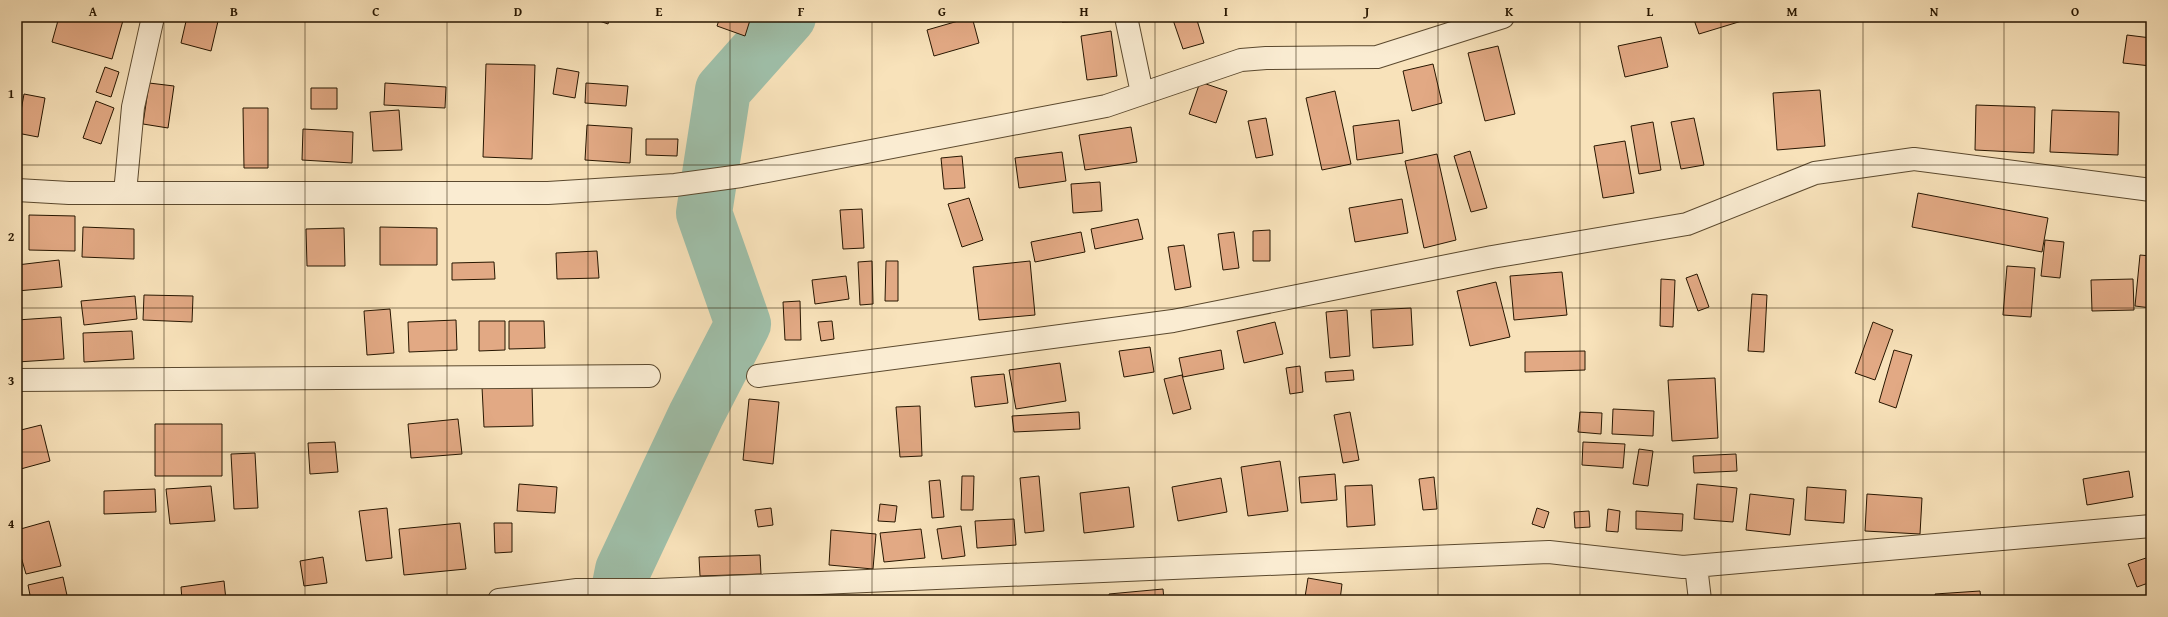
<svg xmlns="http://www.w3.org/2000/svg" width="2168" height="617" viewBox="0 0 2168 617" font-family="'Gentium Book Plus',serif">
	<rect width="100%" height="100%" fill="#f8e2ba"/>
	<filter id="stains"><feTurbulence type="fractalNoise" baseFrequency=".005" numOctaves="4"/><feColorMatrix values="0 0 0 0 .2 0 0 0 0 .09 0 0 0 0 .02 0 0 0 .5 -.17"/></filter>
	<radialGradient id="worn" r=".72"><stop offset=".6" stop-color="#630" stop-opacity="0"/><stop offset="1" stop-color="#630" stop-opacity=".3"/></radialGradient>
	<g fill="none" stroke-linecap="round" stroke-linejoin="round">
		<path stroke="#9fbfa9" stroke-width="56" d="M617,600L623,570L696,415L743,324L704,213L723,90L788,17"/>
	</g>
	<path fill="#e2a984" stroke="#271600" d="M59,17H124L112,59L52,42Z
		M187,17H219L211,51L181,43Z
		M588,17H610L608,24Z
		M720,17H751L745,36L717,26Z
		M972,17L979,43L934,56L927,30Z
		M1061,17H1109V21L1062,22Z
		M1172,17H1196L1204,43L1183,49Z
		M1693,17H1755L1699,34Z
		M1111,31L1117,76L1087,80L1081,36Z
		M2127,35L2151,38V66L2123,63Z
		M1661,37L1668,67L1625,77L1618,46Z
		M1498,46L1515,114L1485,121L1468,53Z
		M486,64L535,65L532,159L483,157Z
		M1433,64L1442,103L1412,111L1403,71Z
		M105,67L119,72L111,97L96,92Z
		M557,68L579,72L575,98L553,94Z
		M1200,82L1227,91L1216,123L1189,114Z
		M149,83L174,86L168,128L143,124Z
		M385,83L446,87L445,108L384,105Z
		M586,83L628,86L626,106L585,103Z
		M311,88H337V109H311Z
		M1820,90L1825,146L1777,150L1773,93Z
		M1335,91L1351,164L1322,170L1306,98Z
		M24,94L45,98L38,137L17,133Z
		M96,101L114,108L101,144L83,138Z
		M1976,105L2035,107L2034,153L1975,150Z
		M243,108H268V168H244Z
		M399,110L402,150L373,151L370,112Z
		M2052,110L2119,112L2118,155L2050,152Z
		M1266,118L1273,155L1256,158L1248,121Z
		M1694,118L1704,165L1681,169L1671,122Z
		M1399,120L1403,153L1357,160L1353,126Z
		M1653,122L1661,170L1639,174L1631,126Z
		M587,125L632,128L630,163L585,160Z
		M1131,127L1137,162L1085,170L1079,135Z
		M303,129L353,132L352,163L302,160Z
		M646,139H678L677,156L646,155Z
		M1625,141L1634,193L1603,198L1594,146Z
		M1470,151L1487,208L1471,212L1454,156Z
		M1062,152L1066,181L1019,188L1015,158Z
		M1437,154L1456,240L1424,248L1405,161Z
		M962,156L965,188L944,189L941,158Z
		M1100,182L1102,211L1073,213L1071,184Z
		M1918,193L2048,218L2042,252L1912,227Z
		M969,198L983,240L962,247L948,204Z
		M1402,199L1408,233L1355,242L1349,208Z
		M862,209L864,248L843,249L840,210Z
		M29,215L75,216V251L29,250Z
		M1138,219L1143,239L1095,249L1091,229Z
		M83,227L134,229V259L82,257Z
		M380,227L437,228V265H380Z
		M344,228L345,266H307L306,229Z
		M1270,230V261H1253V231Z
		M1081,232L1085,252L1035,262L1031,242Z
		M1234,232L1239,268L1223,270L1218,234Z
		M2045,240L2064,242L2060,278L2041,276Z
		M1184,245L1191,287L1175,290L1168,247Z
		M597,251L599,278L557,279L556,253Z
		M2140,255L2151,256V308L2135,306Z
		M59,260L62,287L17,291V265Z
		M872,261L873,304L860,305L858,262Z
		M886,261H898V301H885Z
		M1030,261L1035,315L979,320L973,267Z
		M494,262L495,279L452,280V263Z
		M2007,266L2035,268L2031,317L2003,315Z
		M1562,272L1567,315L1514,320L1510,276Z
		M1697,274L1709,307L1698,311L1686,278Z
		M846,276L849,299L815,304L812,280Z
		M1661,279L1675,280L1673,327L1660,326Z
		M2133,279L2134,310L2092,311L2091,280Z
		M1496,282L1510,337L1470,346L1457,291Z
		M1752,294L1767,295L1764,352L1748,351Z
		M144,295L193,296L192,322L143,320Z
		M135,296L137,319L84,325L81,301Z
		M800,301L801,340H785L783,302Z
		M1411,308L1413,345L1373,348L1371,310Z
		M390,309L394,353L367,355L364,311Z
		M1347,310L1350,356L1330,358L1326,312Z
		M61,317L64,359L17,362V320Z
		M456,320L457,350L409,352L408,322Z
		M479,321H505V350L479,351Z
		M509,321H544L545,348L509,349Z
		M832,321L834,339L821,341L818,322Z
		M1275,322L1283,354L1244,363L1237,331Z
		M1873,322L1893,330L1875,380L1855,373Z
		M132,331L134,359L84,362L83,333Z
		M1150,347L1154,372L1124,377L1119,351Z
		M1221,350L1224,369L1183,377L1179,358Z
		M1894,350L1912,355L1896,408L1879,402Z
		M1585,351V370L1525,372V352Z
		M1060,363L1066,401L1016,409L1009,370Z
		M1300,366L1303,392L1290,394L1286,368Z
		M1353,370L1354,380L1326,382L1325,372Z
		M1004,374L1008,403L975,407L971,377Z
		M1182,375L1191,409L1173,414L1164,379Z
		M1715,378L1718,438L1672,441L1668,380Z
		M532,385L533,426L484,427L482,387Z
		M749,399L779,402L773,464L743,460Z
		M920,406L922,456L900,457L896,407Z
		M1613,409L1654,411L1653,436L1612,434Z
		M1079,412L1080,429L1014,432L1012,416Z
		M1350,412L1359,460L1343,463L1334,415Z
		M1580,412L1602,413L1601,434L1578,432Z
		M458,419L462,454L411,458L408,424Z
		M155,424H222V476H155Z
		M41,425L50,461L17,470V431Z
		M335,442L338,472L310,474L308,443Z
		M1583,442L1625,444L1623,468L1582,465Z
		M1639,449L1653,451L1648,486L1633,484Z
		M255,453L258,508L234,509L231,454Z
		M1736,454L1737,471L1694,473L1693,456Z
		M1280,461L1288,511L1248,516L1241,467Z
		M2129,471L2133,497L2087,505L2083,479Z
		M1335,474L1337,500L1301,503L1299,477Z
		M962,476H974L973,510H961Z
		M1039,476L1044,531L1025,533L1020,478Z
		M1434,477L1437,509L1423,510L1419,479Z
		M1221,478L1227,512L1178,521L1172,487Z
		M940,480L944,517L932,518L929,481Z
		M519,484L557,487L555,513L517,511Z
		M1697,484L1737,488L1733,522L1694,519Z
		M1372,485L1375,525L1347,527L1345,486Z
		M211,486L215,521L170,524L166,489Z
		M1129,487L1134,527L1084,533L1080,493Z
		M1807,487L1846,490L1844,523L1805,520Z
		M155,489L156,512L104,514V491Z
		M1750,494L1794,499L1790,535L1746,530Z
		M1867,494L1922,498L1920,534L1865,531Z
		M880,504L897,506L895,522L878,521Z
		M387,508L392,558L366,561L359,511Z
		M771,508L773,525L758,527L755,510Z
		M1537,508L1549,512L1544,528L1532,524Z
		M1608,509L1620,511L1618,532L1606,531Z
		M1589,511L1590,527L1575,528L1574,512Z
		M1636,511L1683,514L1682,531L1636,529Z
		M1014,519L1016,545L977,548L975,521Z
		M49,521L61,566L26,574L17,543V530Z
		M460,523L466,569L404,575L399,529Z
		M494,523H512V552L495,553Z
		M961,526L965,556L942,559L937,529Z
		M921,529L925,558L884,562L880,533Z
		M831,530L876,534L873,569L829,565Z
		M760,555L761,574L700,576L699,557Z
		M323,557L327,583L304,586L300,561Z
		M2149,557L2151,563V582L2137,587L2128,564Z
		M63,577L68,600H31L28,585Z
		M1308,578L1342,584L1340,600H1320L1305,597Z
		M224,581L226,600H182L181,587Z
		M1163,589L1164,600H1110L1109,594Z
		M1980,591L1981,600H1936L1935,594Z"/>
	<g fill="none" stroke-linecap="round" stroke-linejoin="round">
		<defs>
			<path id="street" d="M1126,17L1142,93
				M17,190L69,193H548L675,185L741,176L1106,106L1241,60L1266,58L1377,57L1503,17
				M125,193L133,107L153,17
				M758,376L1173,321L1492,257L1687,224L1815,173L1914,159L2151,190
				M17,380L649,376
				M1696,566L1700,600
				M499,600L577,590H656L1549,552L1683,567L2151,526"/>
		</defs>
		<use href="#street" stroke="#5b492e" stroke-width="24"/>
		<use href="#street" stroke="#faecd2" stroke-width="22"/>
	</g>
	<path fill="none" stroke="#271600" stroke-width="1" stroke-opacity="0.55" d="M164,17V600M305,17V600M447,17V600M588,17V600M730,17V600M872,17V600M1013,17V600M1155,17V600M1296,17V600M1438,17V600M1580,17V600M1721,17V600M1863,17V600M2004,17V600M17,165H2151M17,308H2151M17,452H2151"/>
	<rect width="2168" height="617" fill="none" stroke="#f8e2ba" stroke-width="44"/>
	<rect x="22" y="22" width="2124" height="573" fill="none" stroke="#271600" stroke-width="1.5"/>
	<g font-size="13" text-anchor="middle" font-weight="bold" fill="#271600">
		<text x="93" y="16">A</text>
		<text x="234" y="16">B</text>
		<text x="376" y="16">C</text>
		<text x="518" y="16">D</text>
		<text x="659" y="16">E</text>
		<text x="801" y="16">F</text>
		<text x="942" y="16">G</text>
		<text x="1084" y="16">H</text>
		<text x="1226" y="16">I</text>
		<text x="1367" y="16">J</text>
		<text x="1509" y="16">K</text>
		<text x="1650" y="16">L</text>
		<text x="1792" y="16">M</text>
		<text x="1934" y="16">N</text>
		<text x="2075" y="16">O</text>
		<text x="11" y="98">1</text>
		<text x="11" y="241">2</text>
		<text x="11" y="385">3</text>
		<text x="11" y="528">4</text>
	</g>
	<rect width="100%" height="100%" filter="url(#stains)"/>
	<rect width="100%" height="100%" fill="url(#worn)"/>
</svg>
